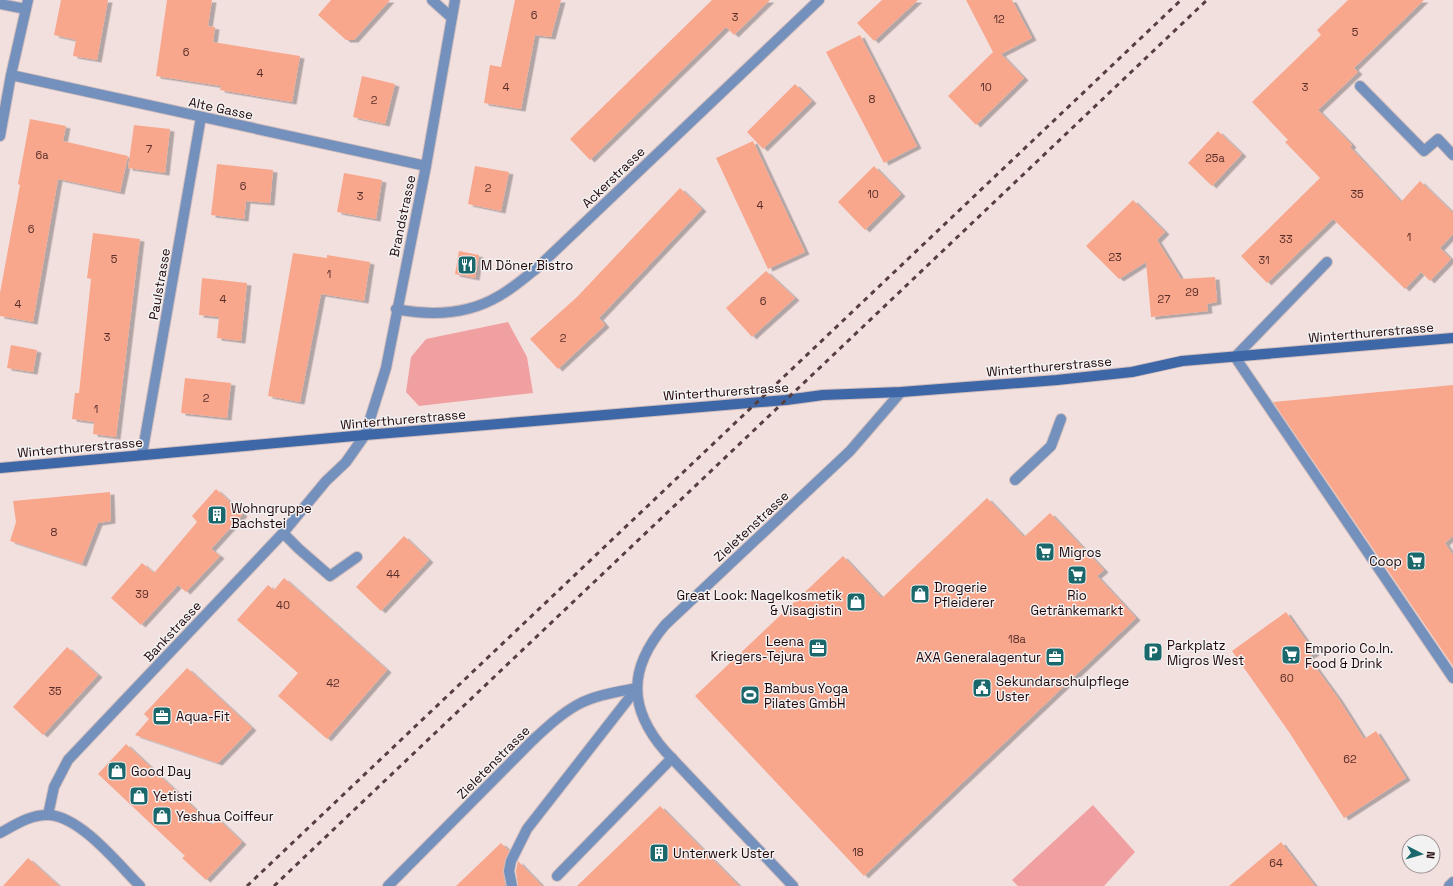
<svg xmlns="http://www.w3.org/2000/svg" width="1453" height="886" viewBox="0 0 1453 886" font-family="'Space Grotesk',sans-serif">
	<defs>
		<filter id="shadow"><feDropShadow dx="4.5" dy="2.5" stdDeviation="0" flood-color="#0004"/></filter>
	</defs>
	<rect width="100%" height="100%" fill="#f2e0df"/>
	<path fill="#f0a0a1" d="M508,322L527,357L533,393L419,406L406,392L411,357L426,339Z
		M1093,805L1135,852L1104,886H1018L1012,880Z"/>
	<path fill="#f8a78d" filter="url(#shadow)" d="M61,0H108L97,60L73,56L76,40L54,35Z
		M167,0H212L208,26L215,27L213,42L300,56L292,102L220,90L221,86L156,76Z
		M331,0H390L354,40H346L318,15Z
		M515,0H561L551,37L535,35L521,109L484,103L490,65L501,67Z
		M712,0H770L734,35L726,27L590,160L570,139Z
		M882,0H918L874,41L857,23Z
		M966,0H1012L1032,38L1001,54L1024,78L976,125L948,96L993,52Z
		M1348,0H1424L1354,68L1358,72L1318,110L1352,145L1350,147L1401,202L1420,181L1453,213V234L1440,248L1451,259L1430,281L1421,272L1405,289L1333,219L1267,283L1241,256L1320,178L1285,142L1288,140L1252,102L1321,35L1317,30Z
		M860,35L917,146L884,163L826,52Z
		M362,76L395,84L385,124L353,117Z
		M795,84L812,101L763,149L747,132Z
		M30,119L66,126L63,141L128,156L120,192L58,179L33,322L0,316V293L20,185L18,184Z
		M134,125L170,129L165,173L128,168Z
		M1218,131L1242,154L1212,186L1188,163Z
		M753,141L805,252L768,269L716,158Z
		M217,164L273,170L270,203L246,201L244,219L211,215Z
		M475,166L509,172L501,211L468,204Z
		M874,166L901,194L865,230L838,202Z
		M344,173L382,180L376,219L337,212Z
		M680,188L702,209L599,318L605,325L558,369L530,339L577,297Z
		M1133,200L1165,232L1157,240L1181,279L1215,277L1217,302L1207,304L1208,311L1151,317L1146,262L1119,279L1086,246Z
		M93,233L140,239L116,437L93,434L94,422L72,419L75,393H79L91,279L87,278Z
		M459,251L479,255L475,278L455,274Z
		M293,253L327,258V255L370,262L364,301L321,294L300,402L268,396Z
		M766,271L795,298L752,337L726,308Z
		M202,278L247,283L241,341L217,338L219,317L199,315Z
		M11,345L37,350L33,372L7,368Z
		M185,378L231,383L227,418L181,413Z
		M1453,385V536L1445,543L1453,555V666L1273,402Z
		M216,489L243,514L211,549L220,556L186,592L178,585L141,625L111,598L142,563L154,573L197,522L192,516Z
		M110,492L111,521L98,523L82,564L10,541L16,522L13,501Z
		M987,498L1024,537L1050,513L1104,570L1097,576L1136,618L864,876L695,696L843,556L882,598Z
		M404,536L429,560L381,611L356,587Z
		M284,578L387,670L327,739L278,696L298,673L237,620L268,585L274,590Z
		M1286,612L1315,653L1308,657L1338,698L1364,739L1376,731L1406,778L1344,818L1289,732L1232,651Z
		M67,647L98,675L43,735L13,707Z
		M187,668L252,728L218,763L135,735L149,719L144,714Z
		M126,744L212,825L218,819L242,842L206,880L182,858L185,856L98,774Z
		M660,806L739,886H577Z
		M1281,842L1315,886H1229Z
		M501,843L509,851L503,870L505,886H456Z
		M28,858L59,886H3Z
		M518,861L542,886H518L516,871Z"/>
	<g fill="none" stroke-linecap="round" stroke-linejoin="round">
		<defs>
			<path id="service" d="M1360,86L1424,151L1438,139L1453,155
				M1327,262L1235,357L1453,678
				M1015,480L1051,446L1061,419
				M283,533L299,549L330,576L357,557
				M557,876L672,758
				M512,886L509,871L511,861L527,829L637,688"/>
			<path id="minor" d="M432,0L452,18
				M0,4L26,9
				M11,75L426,166
				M0,136L11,75L28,0
				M396,309C431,316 467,315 499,296C512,289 524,278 536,269L819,0
				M142,455L201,117
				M48,815L54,787L68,760L283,533L326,481L346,462L365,435L386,368L426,166L455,0
				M0,833C15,825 31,814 49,815C81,817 118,864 140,886
				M388,886L533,740C547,727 561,714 577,705C595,695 617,692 637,688
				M793,886L665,751C628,708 628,669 665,625L850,451L901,392
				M1449,886L1453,882"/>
			<path id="secondary" d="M0,468L365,435L786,400L823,395L901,392L1057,380L1132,372L1182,361L1453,338"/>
		</defs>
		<use href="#service" stroke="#d1bdbc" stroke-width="12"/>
		<use href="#minor" stroke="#d1bdbc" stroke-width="12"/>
		<use href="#secondary" stroke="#d1bdbc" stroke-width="12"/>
		<use href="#service" stroke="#7491bd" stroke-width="10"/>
		<use href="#minor" stroke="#7491bd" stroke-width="10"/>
		<use href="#secondary" stroke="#3d67a6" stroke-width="10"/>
		<path stroke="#583e40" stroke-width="3" stroke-dasharray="5 5" stroke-linecap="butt" d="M247,886L1181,0
			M274,886L1207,0"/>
	</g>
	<defs>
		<symbol id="restaurant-square" viewBox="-11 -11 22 22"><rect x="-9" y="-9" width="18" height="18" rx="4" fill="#1a686b" stroke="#f2f2f2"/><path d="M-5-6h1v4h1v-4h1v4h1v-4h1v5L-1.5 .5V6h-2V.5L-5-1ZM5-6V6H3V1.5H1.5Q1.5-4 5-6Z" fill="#fff"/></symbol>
		<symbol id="building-square" viewBox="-11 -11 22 22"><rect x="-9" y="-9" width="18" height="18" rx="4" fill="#1a686b" stroke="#f2f2f2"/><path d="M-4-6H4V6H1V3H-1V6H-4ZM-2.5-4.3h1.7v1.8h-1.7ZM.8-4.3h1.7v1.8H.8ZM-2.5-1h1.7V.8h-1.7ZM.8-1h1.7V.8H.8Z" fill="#fff"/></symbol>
		<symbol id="supermarket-square" viewBox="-11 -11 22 22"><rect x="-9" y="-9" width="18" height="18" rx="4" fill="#1a686b" stroke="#f2f2f2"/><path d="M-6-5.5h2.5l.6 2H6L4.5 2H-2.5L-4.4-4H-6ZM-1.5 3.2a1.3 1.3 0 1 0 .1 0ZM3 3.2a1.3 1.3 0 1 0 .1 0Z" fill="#fff"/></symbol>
		<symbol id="shop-square" viewBox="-11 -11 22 22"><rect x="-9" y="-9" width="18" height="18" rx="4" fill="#1a686b" stroke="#f2f2f2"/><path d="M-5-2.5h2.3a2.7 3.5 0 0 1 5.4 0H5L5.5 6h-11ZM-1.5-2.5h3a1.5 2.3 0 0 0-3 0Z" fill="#fff"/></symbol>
		<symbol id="office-square" viewBox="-11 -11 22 22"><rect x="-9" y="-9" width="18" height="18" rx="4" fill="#1a686b" stroke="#f2f2f2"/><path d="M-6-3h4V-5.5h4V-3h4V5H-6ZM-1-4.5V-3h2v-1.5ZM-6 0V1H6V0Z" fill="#fff"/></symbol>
		<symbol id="parking-square" viewBox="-11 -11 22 22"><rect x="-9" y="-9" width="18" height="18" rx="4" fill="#1a686b" stroke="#f2f2f2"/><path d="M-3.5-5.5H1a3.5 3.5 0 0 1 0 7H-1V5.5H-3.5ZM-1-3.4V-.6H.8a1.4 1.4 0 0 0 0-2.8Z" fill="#fff"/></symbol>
		<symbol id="civic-square" viewBox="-11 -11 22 22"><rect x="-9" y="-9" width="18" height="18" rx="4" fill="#1a686b" stroke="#f2f2f2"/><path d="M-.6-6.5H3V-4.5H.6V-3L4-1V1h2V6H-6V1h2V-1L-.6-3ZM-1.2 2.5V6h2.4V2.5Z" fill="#fff"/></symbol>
		<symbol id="stadium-square" viewBox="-11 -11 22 22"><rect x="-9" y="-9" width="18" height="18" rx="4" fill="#1a686b" stroke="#f2f2f2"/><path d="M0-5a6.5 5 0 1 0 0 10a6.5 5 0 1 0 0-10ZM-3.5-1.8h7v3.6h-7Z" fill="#fff"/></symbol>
	</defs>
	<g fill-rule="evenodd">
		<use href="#restaurant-square" x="456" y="254" width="22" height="22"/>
		<use href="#building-square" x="206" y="504" width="22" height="22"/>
		<use href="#supermarket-square" x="1034" y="541" width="22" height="22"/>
		<use href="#supermarket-square" x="1405" y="550" width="22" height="22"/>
		<use href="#supermarket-square" x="1066" y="564" width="22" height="22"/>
		<use href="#shop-square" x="909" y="583" width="22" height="22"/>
		<use href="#shop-square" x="845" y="591" width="22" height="22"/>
		<use href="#office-square" x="807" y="637" width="22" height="22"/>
		<use href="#parking-square" x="1142" y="641" width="22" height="22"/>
		<use href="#supermarket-square" x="1280" y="644" width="22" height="22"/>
		<use href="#office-square" x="1044" y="646" width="22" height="22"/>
		<use href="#civic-square" x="971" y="677" width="22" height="22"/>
		<use href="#stadium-square" x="739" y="684" width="22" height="22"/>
		<use href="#office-square" x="151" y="705" width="22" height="22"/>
		<use href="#shop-square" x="106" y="760" width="22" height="22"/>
		<use href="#shop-square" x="128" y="785" width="22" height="22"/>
		<use href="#shop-square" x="151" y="805" width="22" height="22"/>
		<use href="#building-square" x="648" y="842" width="22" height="22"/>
	</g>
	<g text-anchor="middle" stroke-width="3" stroke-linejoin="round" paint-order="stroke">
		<g font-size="11" fill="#572d28">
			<text x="534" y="19">6</text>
			<text x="735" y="21">3</text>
			<text x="999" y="23">12</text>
			<text x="1355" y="36">5</text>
			<text x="186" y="56">6</text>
			<text x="260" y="77">4</text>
			<text x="506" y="91">4</text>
			<text x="986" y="91">10</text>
			<text x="1305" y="91">3</text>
			<text x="872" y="103">8</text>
			<text x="374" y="104">2</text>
			<text x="149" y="153">7</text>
			<text x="42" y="159">6a</text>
			<text x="1215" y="162">25a</text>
			<text x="243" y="190">6</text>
			<text x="488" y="192">2</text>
			<text x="873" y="198">10</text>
			<text x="1357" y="198">35</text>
			<text x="360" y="200">3</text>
			<text x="760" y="209">4</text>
			<text x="31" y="233">6</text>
			<text x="1409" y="241">1</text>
			<text x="1286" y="243">33</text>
			<text x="1115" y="261">23</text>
			<text x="114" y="263">5</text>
			<text x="1264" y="264">31</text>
			<text x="329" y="278">1</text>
			<text x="1192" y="296">29</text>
			<text x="223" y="303">4</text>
			<text x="1164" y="303">27</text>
			<text x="763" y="305">6</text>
			<text x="18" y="308">4</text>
			<text x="107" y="341">3</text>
			<text x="563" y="342">2</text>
			<text x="206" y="402">2</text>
			<text x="96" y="413">1</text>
			<text x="54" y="536">8</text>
			<text x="393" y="578">44</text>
			<text x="142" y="598">39</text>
			<text x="283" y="609">40</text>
			<text x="1017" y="643">18a</text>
			<text x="1287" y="682">60</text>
			<text x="333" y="687">42</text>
			<text x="55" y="695">35</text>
			<text x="1350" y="763">62</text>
			<text x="858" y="856">18</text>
			<text x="1276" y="867">64</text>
		</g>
		<g font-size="13" fill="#210407" stroke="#f2f2f2">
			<text transform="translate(221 108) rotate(12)" y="5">Alte Gasse</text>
			<text transform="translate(613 177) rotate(-44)" y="5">Ackerstrasse</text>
			<text transform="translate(402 216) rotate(-78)" y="5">Brandstrasse</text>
			<text transform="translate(159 284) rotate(-80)" y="5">Paulstrasse</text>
			<text transform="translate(1371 332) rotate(-5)" y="5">Winterthurerstrasse</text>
			<text transform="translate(1049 366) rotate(-5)" y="5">Winterthurerstrasse</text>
			<text transform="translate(726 391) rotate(-4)" y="5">Winterthurerstrasse</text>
			<text transform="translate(403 419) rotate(-5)" y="5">Winterthurerstrasse</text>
			<text transform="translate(80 447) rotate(-5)" y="5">Winterthurerstrasse</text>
			<text transform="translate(751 526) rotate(-43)" y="5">Zieletenstrasse</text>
			<text transform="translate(172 631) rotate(-47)" y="5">Bankstrasse</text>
			<text transform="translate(493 762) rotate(-45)" y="5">Zieletenstrasse</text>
		</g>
		<g font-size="13" fill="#210407" stroke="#f2f2f2" text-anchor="start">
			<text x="481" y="270">M Döner Bistro</text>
			<text x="231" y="513">Wohngruppe<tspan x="231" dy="15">Bachstei</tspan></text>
			<text x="1059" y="557">Migros</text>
			<text x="1402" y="566" text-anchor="end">Coop</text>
			<text x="934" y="592">Drogerie<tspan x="934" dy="15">Pfleiderer</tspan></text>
			<text x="842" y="600" text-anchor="end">Great Look: Nagelkosmetik<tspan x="842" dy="15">&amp; Visagistin</tspan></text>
			<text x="1077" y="600" text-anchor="middle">Rio<tspan x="1077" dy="15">Getränkemarkt</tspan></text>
			<text x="804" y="646" text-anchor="end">Leena<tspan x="804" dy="15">Kriegers-Tejura</tspan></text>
			<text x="1167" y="650">Parkplatz<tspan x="1167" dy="15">Migros West</tspan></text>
			<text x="1305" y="653">Emporio Co.In.<tspan x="1305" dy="15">Food &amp; Drink</tspan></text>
			<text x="1041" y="662" text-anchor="end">AXA Generalagentur</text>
			<text x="996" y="686">Sekundarschulpflege<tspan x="996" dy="15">Uster</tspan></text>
			<text x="764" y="693">Bambus Yoga<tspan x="764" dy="15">Pilates GmbH</tspan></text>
			<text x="176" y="721">Aqua-Fit</text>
			<text x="131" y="776">Good Day</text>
			<text x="153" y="801">Yetisti</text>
			<text x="176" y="821">Yeshua Coiffeur</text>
			<text x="673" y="858">Unterwerk Uster</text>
		</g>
	</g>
	<g transform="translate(1421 854) rotate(96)"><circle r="19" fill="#f2f2f2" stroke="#9e9394"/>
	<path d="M0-3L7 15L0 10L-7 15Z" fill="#1a686b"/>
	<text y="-6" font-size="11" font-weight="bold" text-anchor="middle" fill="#210407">N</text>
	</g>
</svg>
